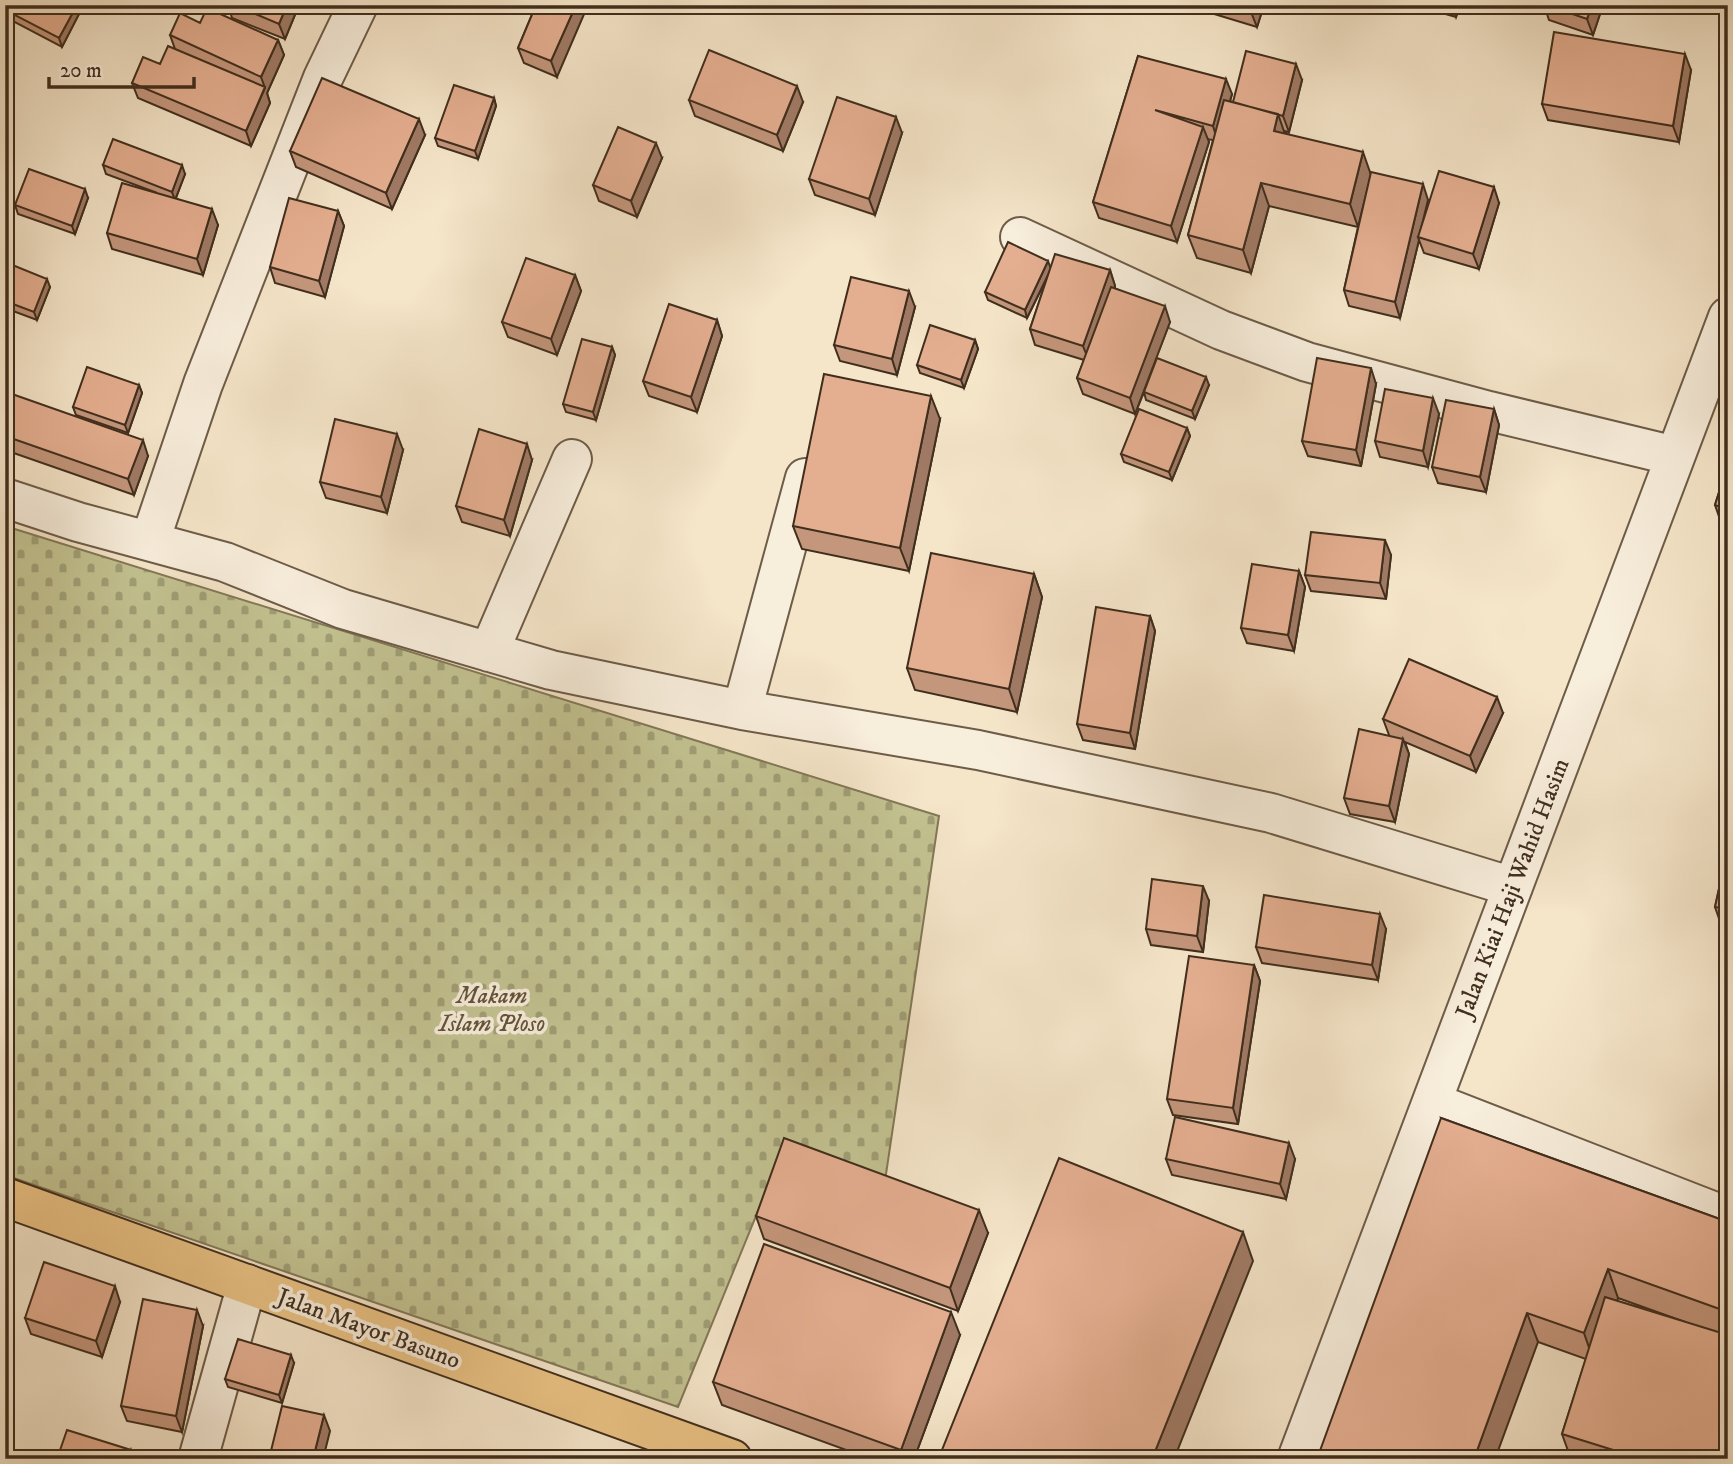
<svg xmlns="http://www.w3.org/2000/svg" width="1733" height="1464" viewBox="0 0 1733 1464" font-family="'IM FELL DW Pica',serif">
	<defs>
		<pattern id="cemetery-stones" width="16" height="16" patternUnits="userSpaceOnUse" patternTransform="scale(1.75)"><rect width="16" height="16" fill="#c3c291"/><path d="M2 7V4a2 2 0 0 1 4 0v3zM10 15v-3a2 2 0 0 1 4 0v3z" fill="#a09e76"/></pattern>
	</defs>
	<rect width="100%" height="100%" fill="#f5e5c9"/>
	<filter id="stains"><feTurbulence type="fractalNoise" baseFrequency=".00286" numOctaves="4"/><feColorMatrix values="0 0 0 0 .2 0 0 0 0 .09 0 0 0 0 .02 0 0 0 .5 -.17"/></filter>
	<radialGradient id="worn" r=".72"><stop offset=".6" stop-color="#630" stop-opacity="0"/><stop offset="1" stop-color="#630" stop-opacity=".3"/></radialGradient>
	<path fill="url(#cemetery-stones)" stroke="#827857" stroke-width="2" d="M5,526L939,816L885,1181L778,1162L678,1407L5,1175Z"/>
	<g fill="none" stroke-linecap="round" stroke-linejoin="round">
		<defs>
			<path id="minor" d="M1020,237L1221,330L1307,362L1489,411L1675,456
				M5,498L78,522L225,562L343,609L551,670L742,710L978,750L1271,813L1513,887
				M150,541L203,384L323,78L358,5
				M489,652L572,459
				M742,710L805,478
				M1432,1102L1728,1217
				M198,1459L247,1284
				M1297,1459L1728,317"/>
			<path id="major" d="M5,1197L732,1459"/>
		</defs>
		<use href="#minor" stroke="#6d5c48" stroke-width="42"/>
		<use href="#major" stroke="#402e1d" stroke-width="42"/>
		<use href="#minor" stroke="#f8eedc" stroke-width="38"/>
		<use href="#major" stroke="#eac284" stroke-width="38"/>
	</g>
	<path fill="#c4967c" stroke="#402e1d" stroke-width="2" fill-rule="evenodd" d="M5,5L80,12L62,47L5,17Z
		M228,5H299L285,39L232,18Z
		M536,5L557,77L524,63L518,48Z
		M1191,5H1264L1257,27L1191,7Z
		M1414,5H1460L1456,17Z
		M1544,5H1603L1593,35L1549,20Z
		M200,23L278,40L284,55L267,93L270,103L251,146L138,98L132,83L160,64L175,49L170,35Z
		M1138,56L1232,94L1230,101L1233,102L1302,80L1289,132L1284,131L1285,133L1428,200L1424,216L1499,203L1479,269L1424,253L1419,240L1400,318L1349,306L1344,290L1358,227L1269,206L1251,273L1197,258L1188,235L1213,140L1207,139L1209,142L1177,242L1099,218L1093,202Z
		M1691,70L1679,142L1548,120L1542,104Z
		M494,98L496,106L478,159L438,146L435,138Z
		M689,100L803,102L783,151L695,116Z
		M902,133L875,215L815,195L809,179Z
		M425,135L392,209L296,167L290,151Z
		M662,158L637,217L599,201L593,185Z
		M103,165L185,174L176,198L218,225L203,275L112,249L107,233L155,192L106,174Z
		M88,198L75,234L18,214L15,205Z
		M338,211L344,226L325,297L275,283L270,267Z
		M5,262L50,287L37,320L5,308Z
		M1051,267L1110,270L1115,286V288L1170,322L1150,374L1209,385L1195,419L1146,400L1144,392L1135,414L1083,394L1077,378L1084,360L1035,345L1030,329L1047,278L1027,318L988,300L985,292Z
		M575,275L581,291L557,355L508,337L502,322Z
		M915,307L897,375L840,361L834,345Z
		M717,320L722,336L697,412L649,396L643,381Z
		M975,340L978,349L964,388L920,373L917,365Z
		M612,347L615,355L596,420L566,412L563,404Z
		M1376,384L1361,466L1308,456L1302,441Z
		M139,385L142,393L128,433L76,415L73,407Z
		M1494,409L1499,425L1486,492L1438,483L1432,467Z
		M5,412L148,456L134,495L5,450Z
		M1439,414L1428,467L1380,457L1375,441Z
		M940,419L909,571L802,549L793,526Z
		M1187,428L1190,436L1172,480L1124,462L1121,454Z
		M403,450L387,513L326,498L320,482Z
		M532,460L510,536L462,522L456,506Z
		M1728,464V530L1723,528L1715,505Z
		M1391,555L1386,599L1311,591L1305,575Z
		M1299,571L1305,587L1294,651L1247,643L1241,628Z
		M1034,574L1042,597L1017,712L915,690L907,668Z
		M1150,616L1155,631L1135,749L1083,740L1077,724Z
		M1503,713L1476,772L1405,742L1409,754L1395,822L1350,814L1344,798L1389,735L1383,719Z
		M1728,848V936H1725L1715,907Z
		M1209,901L1203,952L1151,945L1146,929Z
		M1386,929L1378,980L1262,963L1256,947Z
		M1254,965L1260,981L1238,1124L1173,1115L1167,1099Z
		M1441,1118L1728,1222V1459H1571L1562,1434L1586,1359L1538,1342ZM1618,1298L1685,1322L1617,1301Z
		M1166,1159H1295L1286,1199L1172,1175Z
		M756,1216L988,1233L958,1311L764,1239Z
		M120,1302L102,1357L31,1334L25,1318Z
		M203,1326L182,1432L127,1421L121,1406Z
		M960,1335L914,1459H871L722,1405L713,1382Z
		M294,1363L282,1403L228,1387L225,1379Z"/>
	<path fill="#a07a65" stroke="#402e1d" stroke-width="2" d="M77,5H78L80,12L62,47L59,38Z
		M287,5H299L285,39L279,24Z
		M576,5H588L557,77L551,61Z
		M1253,5H1264L1257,27L1251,12Z
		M1452,5H1460L1456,17Z
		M1592,5H1603L1593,35L1587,19Z
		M278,40L284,55L267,93L270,103L251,146L246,131L265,88L261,77Z
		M1685,54L1691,70L1679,142L1673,126Z
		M1296,64L1302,80L1289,132L1283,116Z
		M1226,79L1232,94L1218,142L1213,126Z
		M797,86L803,102L783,151L777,135Z
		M494,98L496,106L478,159L475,151Z
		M1278,114L1286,137L1274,131Z
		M896,117L902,133L875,215L869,199Z
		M419,119L425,135L392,209L386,193Z
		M1203,127L1209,142L1177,242L1171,226Z
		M656,143L662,158L637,217L631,201Z
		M1363,152L1371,175L1358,227L1350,204Z
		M182,165L185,174L175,200L172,192Z
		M1261,183L1269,206L1251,273L1243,250Z
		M1423,184L1428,200L1419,237H1418L1419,240L1400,318L1395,302Z
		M1494,187L1499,203L1479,269L1473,254Z
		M85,189L88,198L75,234L72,226Z
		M212,209L218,225L203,275L197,259Z
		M338,211L344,226L325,297L319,281Z
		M1048,261L1051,269L1027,318L1025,310Z
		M1110,270L1115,286L1089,361L1083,346Z
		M575,275L581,291L557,355L551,339Z
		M47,279L50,287L37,320L34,312Z
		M909,291L915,307L897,375L892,359Z
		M1165,306L1170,322L1135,414L1130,398Z
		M717,320L722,336L697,412L691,397Z
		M975,340L978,349L964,388L961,380Z
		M612,347L615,355L596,420L593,412Z
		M1371,368L1376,384L1361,466L1356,450Z
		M1206,377L1209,385L1195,419L1192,411Z
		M139,385L142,393L128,433L125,425Z
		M931,396L940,419L909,571L900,548Z
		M1433,398L1439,414L1428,467L1423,451Z
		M1494,409L1499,425L1486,492L1480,477Z
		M1187,428L1190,436L1172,480L1169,472Z
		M397,434L403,450L387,513L381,497Z
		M143,440L148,456L134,495L128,479Z
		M527,444L532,460L510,536L504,520Z
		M1385,540L1391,555L1386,599L1380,583Z
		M1299,571L1305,587L1294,651L1288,635Z
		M1034,574L1042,597L1017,712L1009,689Z
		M1150,616L1155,631L1135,749L1130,733Z
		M1497,697L1503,713L1476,772L1470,756Z
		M1403,739L1409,754L1395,822L1389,806Z
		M1203,886L1209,901L1203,952L1197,936Z
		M1380,914L1386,929L1378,980L1372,965Z
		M1254,965L1260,981L1238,1124L1233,1108Z
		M1289,1143L1295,1159L1286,1199L1280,1184Z
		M979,1210L988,1233L958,1311L950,1288Z
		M1243,1232L1253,1261L1174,1459H1152Z
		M1608,1269L1618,1298L1594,1362L1584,1333Z
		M115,1286L120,1302L102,1357L96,1341Z
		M197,1310L203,1326L182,1432L176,1416Z
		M951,1312L960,1335L914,1459H904L901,1450Z
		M1527,1313L1538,1342L1495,1459H1474Z
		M291,1355L294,1363L282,1403L279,1395Z
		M324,1415L330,1431L323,1459H313Z
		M131,1450L134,1459H128Z"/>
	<path fill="#e4ae90" stroke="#402e1d" stroke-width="2" d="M5,5H77L59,38L5,10Z
		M234,5H287L279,24Z
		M536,5H576L551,61L518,48Z
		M1231,5H1253L1251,12Z
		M1546,5H1592L1587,19Z
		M207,8L278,40L261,77L170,35L180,13L200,23Z
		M1554,32L1685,54L1673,126L1542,104Z
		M168,46L265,87L246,131L132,83L143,57L160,64Z
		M709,50L797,86L777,135L689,100Z
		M1246,51L1296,64L1283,116L1233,102Z
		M1138,56L1226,79L1213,126L1155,110L1203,127L1171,226L1093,202Z
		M322,78L419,119L386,193L290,151Z
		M454,85L494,98L475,151L435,138Z
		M837,97L896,117L869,199L809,179Z
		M1224,100L1278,114L1274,131L1363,152L1350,204L1261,183L1243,250L1188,235Z
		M618,127L656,143L631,201L593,185Z
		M113,139L182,165L172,192L103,165Z
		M29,169L85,189L72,226L15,205Z
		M1439,171L1494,187L1473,254L1418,237Z
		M1371,172L1423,184L1395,302L1344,290Z
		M122,183L212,209L197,259L107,233Z
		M289,198L338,211L319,281L270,267Z
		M1008,242L1048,261L1025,310L985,292Z
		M1055,254L1110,270L1083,346L1030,329Z
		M526,258L575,275L551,339L502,322Z
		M5,262L47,279L34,312L5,301Z
		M851,277L909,291L892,359L834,345Z
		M1111,287L1165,306L1130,398L1077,378Z
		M669,304L717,320L691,397L643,381Z
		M930,325L975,340L961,380L917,365Z
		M582,339L612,347L593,412L563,404Z
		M1157,358L1206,377L1192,411L1144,392Z
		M1317,358L1371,368L1356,450L1302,441Z
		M87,367L139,385L125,425L73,407Z
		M824,374L931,396L900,548L793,526Z
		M1385,389L1433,398L1423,451L1375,441Z
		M12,394L143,440L128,479L5,436V412Z
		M1446,400L1494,409L1480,477L1432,467Z
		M1139,409L1187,428L1169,472L1121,454Z
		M335,419L397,434L381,497L320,482Z
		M479,429L527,444L504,520L456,506Z
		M1728,464V510L1715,505Z
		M1311,532L1385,540L1380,583L1305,575Z
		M931,553L1034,574L1009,689L907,668Z
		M1252,564L1299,571L1288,635L1241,628Z
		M1096,607L1150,616L1130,733L1077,724Z
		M1409,659L1497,697L1470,756L1383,719Z
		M1359,729L1403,739L1389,806L1344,798Z
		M1728,848V909L1715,907Z
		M1152,879L1203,886L1197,936L1146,929Z
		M1264,895L1380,914L1372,965L1256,947Z
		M1189,956L1254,965L1233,1108L1167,1099Z
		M1175,1117L1289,1143L1280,1184L1166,1159Z
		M1441,1118L1728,1222V1312L1608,1269L1584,1333L1527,1313L1474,1459H1317Z
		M784,1138L979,1210L950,1288L756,1216Z
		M1059,1158L1243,1232L1152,1459H950L940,1455Z
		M764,1244L951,1312L901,1450L713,1382Z
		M44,1262L115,1286L96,1341L25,1318Z
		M1605,1297L1728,1335V1459H1642L1562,1434Z
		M143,1299L197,1310L176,1416L121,1406Z
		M238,1339L291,1355L279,1395L225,1379Z
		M282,1406L324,1415L313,1459H269Z
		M67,1430L131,1450L128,1459H57Z"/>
	<g text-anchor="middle" stroke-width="7" stroke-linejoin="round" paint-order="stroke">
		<g font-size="24" fill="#402e1d" stroke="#f8eedc">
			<text transform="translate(1512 888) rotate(-69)" y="8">Jalan Kiai Haji Wahid Hasim</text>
			<text transform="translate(369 1328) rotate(20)" y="8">Jalan Mayor Basuno</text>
		</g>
		<g font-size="24" font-style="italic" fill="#61533a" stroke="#f8eedc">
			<text x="492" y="1003">Makam<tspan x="492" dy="28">Islam Ploso</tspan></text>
		</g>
	</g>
	<rect width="1733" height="1464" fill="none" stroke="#f5e5c9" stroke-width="28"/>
	<rect x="7" y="7" width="1719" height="1450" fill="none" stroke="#402e1d" stroke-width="3.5"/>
	<rect x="14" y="14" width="1705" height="1436" fill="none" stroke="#402e1d" stroke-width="2"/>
	<path d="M49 77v10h145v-10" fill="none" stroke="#402e1d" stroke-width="3.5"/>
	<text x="60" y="77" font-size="21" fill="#402e1d" stroke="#f8eedc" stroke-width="5" paint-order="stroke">20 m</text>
	<rect width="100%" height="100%" filter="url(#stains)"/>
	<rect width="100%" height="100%" fill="url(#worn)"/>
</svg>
